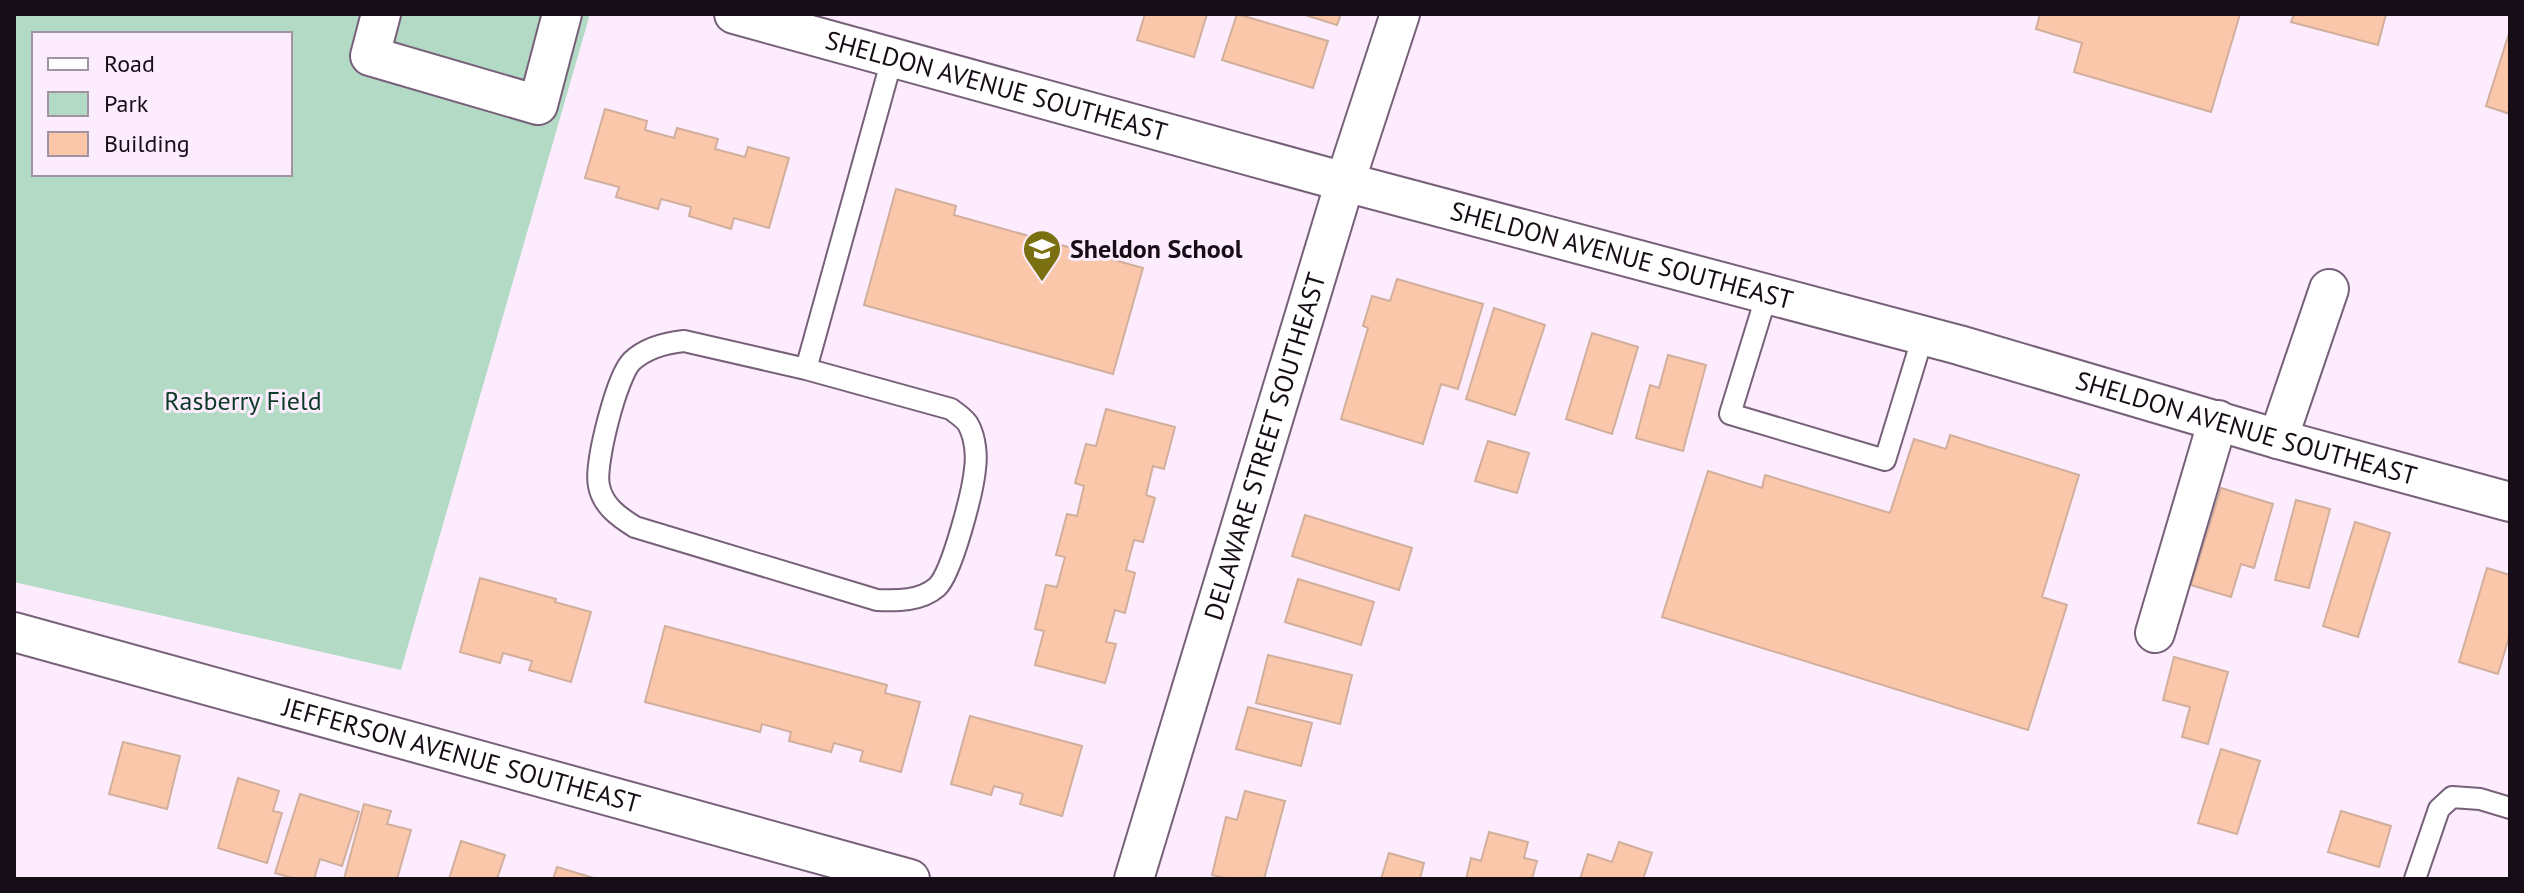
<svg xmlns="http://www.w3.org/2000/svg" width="2524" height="893" viewBox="0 0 2524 893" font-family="'PT Sans',sans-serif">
	<rect width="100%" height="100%" fill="#fcecfe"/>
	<path fill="#b3dac4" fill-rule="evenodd" d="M14,14H590L401,670L14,582ZM34,34H290V174H34Z"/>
	<path fill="#fbc7ab" stroke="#d1af9c" stroke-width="2" d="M1145,14H1207L1194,57L1137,40Z
		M1237,14L1328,41L1313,88L1222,60Z
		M1302,14H1341L1337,25Z
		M2040,14H2240L2211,112L2074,72L2082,43L2036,29Z
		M2294,14H2386L2378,45L2291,22Z
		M2510,30V114L2486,106Z
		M605,109L647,121L645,130L674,138L677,128L718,139L715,149L745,157L748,147L789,158L769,228L734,218L731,229L689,216L691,207L661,199L658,209L616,197L619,187L585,178Z
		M896,189L956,206L954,215L1143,268L1113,374L864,305Z
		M1397,279L1483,304L1458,389L1441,384L1423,444L1341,419L1368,328L1363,326L1372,296L1390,301Z
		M1494,308L1545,325L1515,415L1466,399Z
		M1592,333L1638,347L1612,434L1566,419Z
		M1668,355L1706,365L1683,451L1636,438L1650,385L1659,388Z
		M1106,409L1175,427L1164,469L1153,466L1146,495L1155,498L1143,542L1134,540L1126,570L1135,573L1125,613L1115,610L1106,642L1116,644L1105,683L1035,665L1044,631L1035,629L1046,585L1057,587L1065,557L1056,555L1067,514L1077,516L1084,486L1075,483L1086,444L1096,446Z
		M1950,435L2079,475L2042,597L2067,605L2028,730L1662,617L1708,471L1762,488L1765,475L1890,513L1914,439L1946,449Z
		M1488,441L1529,453L1517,493L1475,481Z
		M2221,488L2273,504L2254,568L2241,564L2231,597L2191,585Z
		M2296,500L2330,509L2309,588L2275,580Z
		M1305,515L1412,548L1399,590L1292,556Z
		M2355,522L2390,533L2358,637L2323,626Z
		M2487,568L2510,575V634L2498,674L2459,662Z
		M480,578L556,599L555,602L591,612L571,682L529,670L532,661L503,653L500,663L460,652Z
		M1298,579L1374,602L1361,645L1285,622Z
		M665,626L887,685L885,693L920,702L901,772L860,761L863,751L834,743L831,752L789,741L791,732L762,724L760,732L645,702Z
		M1268,655L1352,675L1340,724L1256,703Z
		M2174,657L2228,672L2208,744L2182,737L2190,707L2163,700Z
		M1248,707L1312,723L1301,766L1236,749Z
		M970,716L1082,746L1062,816L1020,804L1023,794L994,786L991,795L951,784Z
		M123,742L180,756L167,809L109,794Z
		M2221,749L2260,761L2237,834L2198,823Z
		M238,778L279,791L273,811L282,813L267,863L218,848Z
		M1245,791L1285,801L1264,879H1229L1212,875L1226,817L1237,820Z
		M300,794L359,812L342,866L320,859L314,879H296L275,873Z
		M364,804L391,811L387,824L411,830L397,879H344Z
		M2341,811L2391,826L2379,867L2328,852Z
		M1489,832L1528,842L1524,858L1537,861L1532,879H1466L1471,858L1481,861Z
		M461,841L505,855L497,879H449Z
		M1619,842L1652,853L1643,879H1580L1588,854L1612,862Z
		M1389,853L1424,863L1420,879H1381Z
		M557,867L597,879H553Z"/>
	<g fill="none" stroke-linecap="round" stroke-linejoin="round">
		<defs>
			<path id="service" d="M1767,294L1730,414L1885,460L1923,336
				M806,369L684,341C665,343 646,348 632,361C617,375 594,465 599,486C603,506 619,517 635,527L877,600C897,601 921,601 937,587C952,573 973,491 975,469C977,455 975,438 969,426C966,419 957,414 951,409L806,369L892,59
				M2415,879L2439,809L2452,797L2480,799L2510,808"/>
			<g id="minor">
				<path d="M381,14L370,56L538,105L562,14"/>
				<path id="s1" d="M734,14L1345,182L1959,345L2278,439L2510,502"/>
				<path d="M2278,439L2329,289"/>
				<path id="s2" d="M14,632L910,879"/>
				<path d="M2155,633L2218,420"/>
				<path id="s3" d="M1134,879L1345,182L1400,14"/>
			</g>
		</defs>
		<use href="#service" stroke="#776079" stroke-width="24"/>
		<use href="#minor" stroke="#776079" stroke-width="42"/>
		<use href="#service" stroke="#fff" stroke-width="20"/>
		<use href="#minor" stroke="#fff" stroke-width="38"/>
	</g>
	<defs>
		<symbol id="school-pin" viewBox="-11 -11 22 30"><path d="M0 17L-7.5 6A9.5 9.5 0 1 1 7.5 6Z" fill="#7a7011" stroke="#fcecfe"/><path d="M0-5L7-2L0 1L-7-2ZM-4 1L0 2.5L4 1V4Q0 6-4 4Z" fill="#fff"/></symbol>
	</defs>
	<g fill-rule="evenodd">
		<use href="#school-pin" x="1020" y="227" width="44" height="60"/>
	</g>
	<g text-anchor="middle" stroke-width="6" stroke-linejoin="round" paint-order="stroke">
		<g font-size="26" fill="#160d17" stroke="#fcecfe">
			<text dy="9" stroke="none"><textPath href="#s1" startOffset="272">SHELDON AVENUE SOUTHEAST</textPath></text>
			<text dy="9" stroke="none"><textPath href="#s1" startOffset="920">SHELDON AVENUE SOUTHEAST</textPath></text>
			<text dy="9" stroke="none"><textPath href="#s1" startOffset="1568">SHELDON AVENUE SOUTHEAST</textPath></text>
			<text dy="9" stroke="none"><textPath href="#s3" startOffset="452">DELAWARE STREET SOUTHEAST</textPath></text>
			<text dy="9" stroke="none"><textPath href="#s2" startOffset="464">JEFFERSON AVENUE SOUTHEAST</textPath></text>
		</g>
		<g font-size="26" font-weight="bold" fill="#160d17" stroke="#fcecfe" text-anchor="start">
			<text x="1070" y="258">Sheldon School</text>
		</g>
		<g font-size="26" fill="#0d3a27" stroke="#fcecfe">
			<text x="243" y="410">Rasberry Field</text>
		</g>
	</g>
	<rect width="2524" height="893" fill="none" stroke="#160d17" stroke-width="32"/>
	<rect x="32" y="32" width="260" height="144" fill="#fcecfe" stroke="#a093a2" stroke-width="2"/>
	<rect x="48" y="58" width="40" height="12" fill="#ffffff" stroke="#a093a2" stroke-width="2"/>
	<text x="104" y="72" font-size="24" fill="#160d17">Road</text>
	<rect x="48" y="92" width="40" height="24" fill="#b3dac4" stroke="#a093a2" stroke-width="2"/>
	<text x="104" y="112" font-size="24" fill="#160d17">Park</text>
	<rect x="48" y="132" width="40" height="24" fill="#fbc7ab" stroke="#a093a2" stroke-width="2"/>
	<text x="104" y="152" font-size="24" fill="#160d17">Building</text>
</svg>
